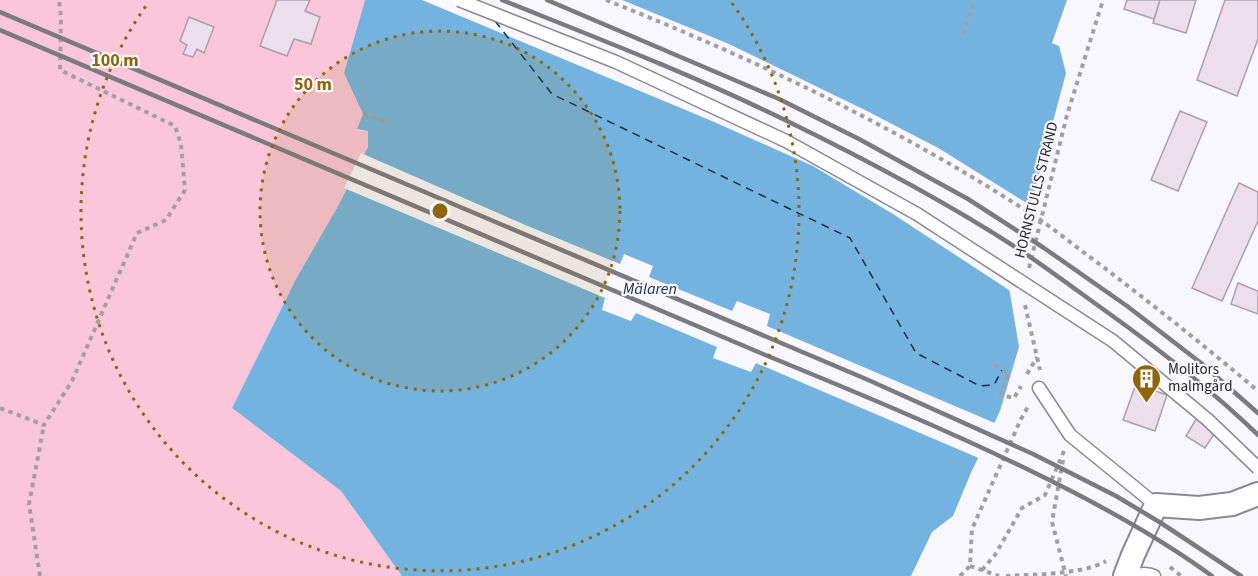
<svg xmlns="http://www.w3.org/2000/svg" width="1258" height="576" viewBox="0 0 1258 576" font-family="'Source Sans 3',sans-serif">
	<rect width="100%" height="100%" fill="#f9f7fe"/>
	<path fill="#fbc6d9" d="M0,0H365L344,73L363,114L357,130L368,131V147L338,206L296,279L232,408L341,491L402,576H0Z"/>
	<path fill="#74b3e0" d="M365,0H1067L1052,43L1059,46L1066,73L1009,287L1019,347L1000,411L970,475L953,516L932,532L911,576H402L341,491L232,408L296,279L338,206L368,147V131L357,129L363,114L344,73Z"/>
	<path fill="#f9f7fe" d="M422,0H622L729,44L869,112L940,149L1033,207L1012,287V292L893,214L813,166L712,121Z
		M361,153L523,224L620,264L624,254L653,266L649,277L732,311L737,301L770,314L767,326L997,424L981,459L756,363L751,372L713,358L717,347L636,313L631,321L602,310L605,298L344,188Z"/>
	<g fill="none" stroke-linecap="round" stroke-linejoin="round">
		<path stroke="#132f43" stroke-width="1.5" stroke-dasharray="8 6" stroke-linecap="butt" d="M495,21L552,94L850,238L916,353L980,386L994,385L1002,370"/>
	</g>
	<path fill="#ecdeeb" stroke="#ac9eab" stroke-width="1.5" d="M277,0H310L305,11L320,17L311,44L294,39L287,56L260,46Z
		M1127,0H1160L1154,19L1124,9Z
		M1160,0H1196L1186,33L1153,23Z
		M1225,0H1258V39L1237,96L1197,80Z
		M189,17L214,27L204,53L197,49L193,57L183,54L187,45L180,41Z
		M1180,111L1207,122L1178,191L1151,180Z
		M1239,183L1258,192V221L1222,301L1192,288Z
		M1238,283L1258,291V314L1231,304Z
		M1136,384L1167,395L1155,431L1123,420Z
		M1198,416L1218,428L1205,448L1186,436Z"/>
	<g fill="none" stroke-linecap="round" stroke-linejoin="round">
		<defs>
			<path id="lane" d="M1039,388L1070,435L1156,505
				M1133,576C1139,574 1148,573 1154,576"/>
			<path id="street" d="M1125,576L1133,555L1156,505L1199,508L1232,504L1258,494"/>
		</defs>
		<use href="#lane" stroke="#8c8797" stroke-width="15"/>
		<use href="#street" stroke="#8c8797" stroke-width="26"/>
		<path stroke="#a19fa6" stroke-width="4" stroke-dasharray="4.5 4.5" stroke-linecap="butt" d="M963,34L975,0
			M363,114L389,123
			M1029,268L1067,115L1103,0
			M1025,305L1040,370
			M995,365L1009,374L1001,395L1014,398L1021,386
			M1027,374L1037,357
			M0,408L44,425L72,381L137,233L166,220L185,190L181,144L175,126L60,70L61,18L59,0
			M1063,460L1052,522L1066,576
			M970,566L999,576
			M1170,567L1181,576
			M982,570L995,555L1022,508L1045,495L1064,451
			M40,576L29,504L44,425
			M960,576L970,566L972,529L1021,419L1029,405
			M1006,576C1035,574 1082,575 1106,561"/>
		<use href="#lane" stroke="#fff" stroke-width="12"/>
		<use href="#street" stroke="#fff" stroke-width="22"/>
		<path stroke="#7b7a80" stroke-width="4.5" d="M502,0C597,38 693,75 785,120C867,160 947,202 1023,252C1051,271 1079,292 1107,312C1160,350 1212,390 1258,435
			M547,0L779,99L859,139L968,199L1044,248L1127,306L1201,363L1258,413
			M0,12L866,379L1033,454L1116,496L1161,523L1241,576
			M0,30L763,354C853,391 943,428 1031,471C1093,501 1156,535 1212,576"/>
		<defs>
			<path id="lane-bridge" d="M459,0L616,62L786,141L917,214L1113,341L1208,420L1258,468"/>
		</defs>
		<use href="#lane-bridge" stroke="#8c8797" stroke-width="15" stroke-linecap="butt"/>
		<path stroke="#a19fa6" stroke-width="4" stroke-dasharray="4.5 4.5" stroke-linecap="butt" d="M606,0C755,59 901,129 1036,217C1057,231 1077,248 1098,263C1152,304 1206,347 1258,391"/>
		<use href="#lane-bridge" stroke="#fff" stroke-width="12"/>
	</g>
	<circle cx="440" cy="211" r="180" fill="#8e670b" fill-opacity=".12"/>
	<g fill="none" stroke="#8e670b" stroke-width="3" stroke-dasharray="3 6">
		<circle cx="440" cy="211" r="180"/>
		<path d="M732 3A359 359 0 1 1 148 3"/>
	</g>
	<defs>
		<symbol id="building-pin" viewBox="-11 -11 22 30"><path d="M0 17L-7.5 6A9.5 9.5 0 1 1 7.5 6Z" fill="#8e670b" stroke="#f9f7fe"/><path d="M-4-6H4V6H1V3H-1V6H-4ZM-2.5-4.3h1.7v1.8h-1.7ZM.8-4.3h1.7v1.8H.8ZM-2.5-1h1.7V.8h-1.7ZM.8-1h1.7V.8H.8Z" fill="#fff"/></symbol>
	</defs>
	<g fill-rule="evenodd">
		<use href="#building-pin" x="1130" y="362" width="33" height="45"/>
	</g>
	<g text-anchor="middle" stroke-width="4.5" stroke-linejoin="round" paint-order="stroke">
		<g font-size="15" fill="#27262c" stroke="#f9f7fe">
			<text transform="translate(1036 190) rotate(-76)" y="5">HORNSTULLS STRAND</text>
		</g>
		<g font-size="15" fill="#27262c" stroke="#f9f7fe" text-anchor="start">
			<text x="1168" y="374">Molitors<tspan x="1168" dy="17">malmgård</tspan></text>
		</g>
		<g font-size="16" font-style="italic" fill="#132f43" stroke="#f9f7fe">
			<text x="650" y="294">Mälaren</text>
		</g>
	</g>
	<circle cx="440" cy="211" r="9" fill="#8e670b" stroke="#f9f7fe" stroke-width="3"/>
	<g font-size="18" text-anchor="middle" font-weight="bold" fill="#8e670b" stroke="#f9f7fe" stroke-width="4.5" stroke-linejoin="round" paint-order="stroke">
		<text x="115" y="66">100 m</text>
		<text x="313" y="90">50 m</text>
	</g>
</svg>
